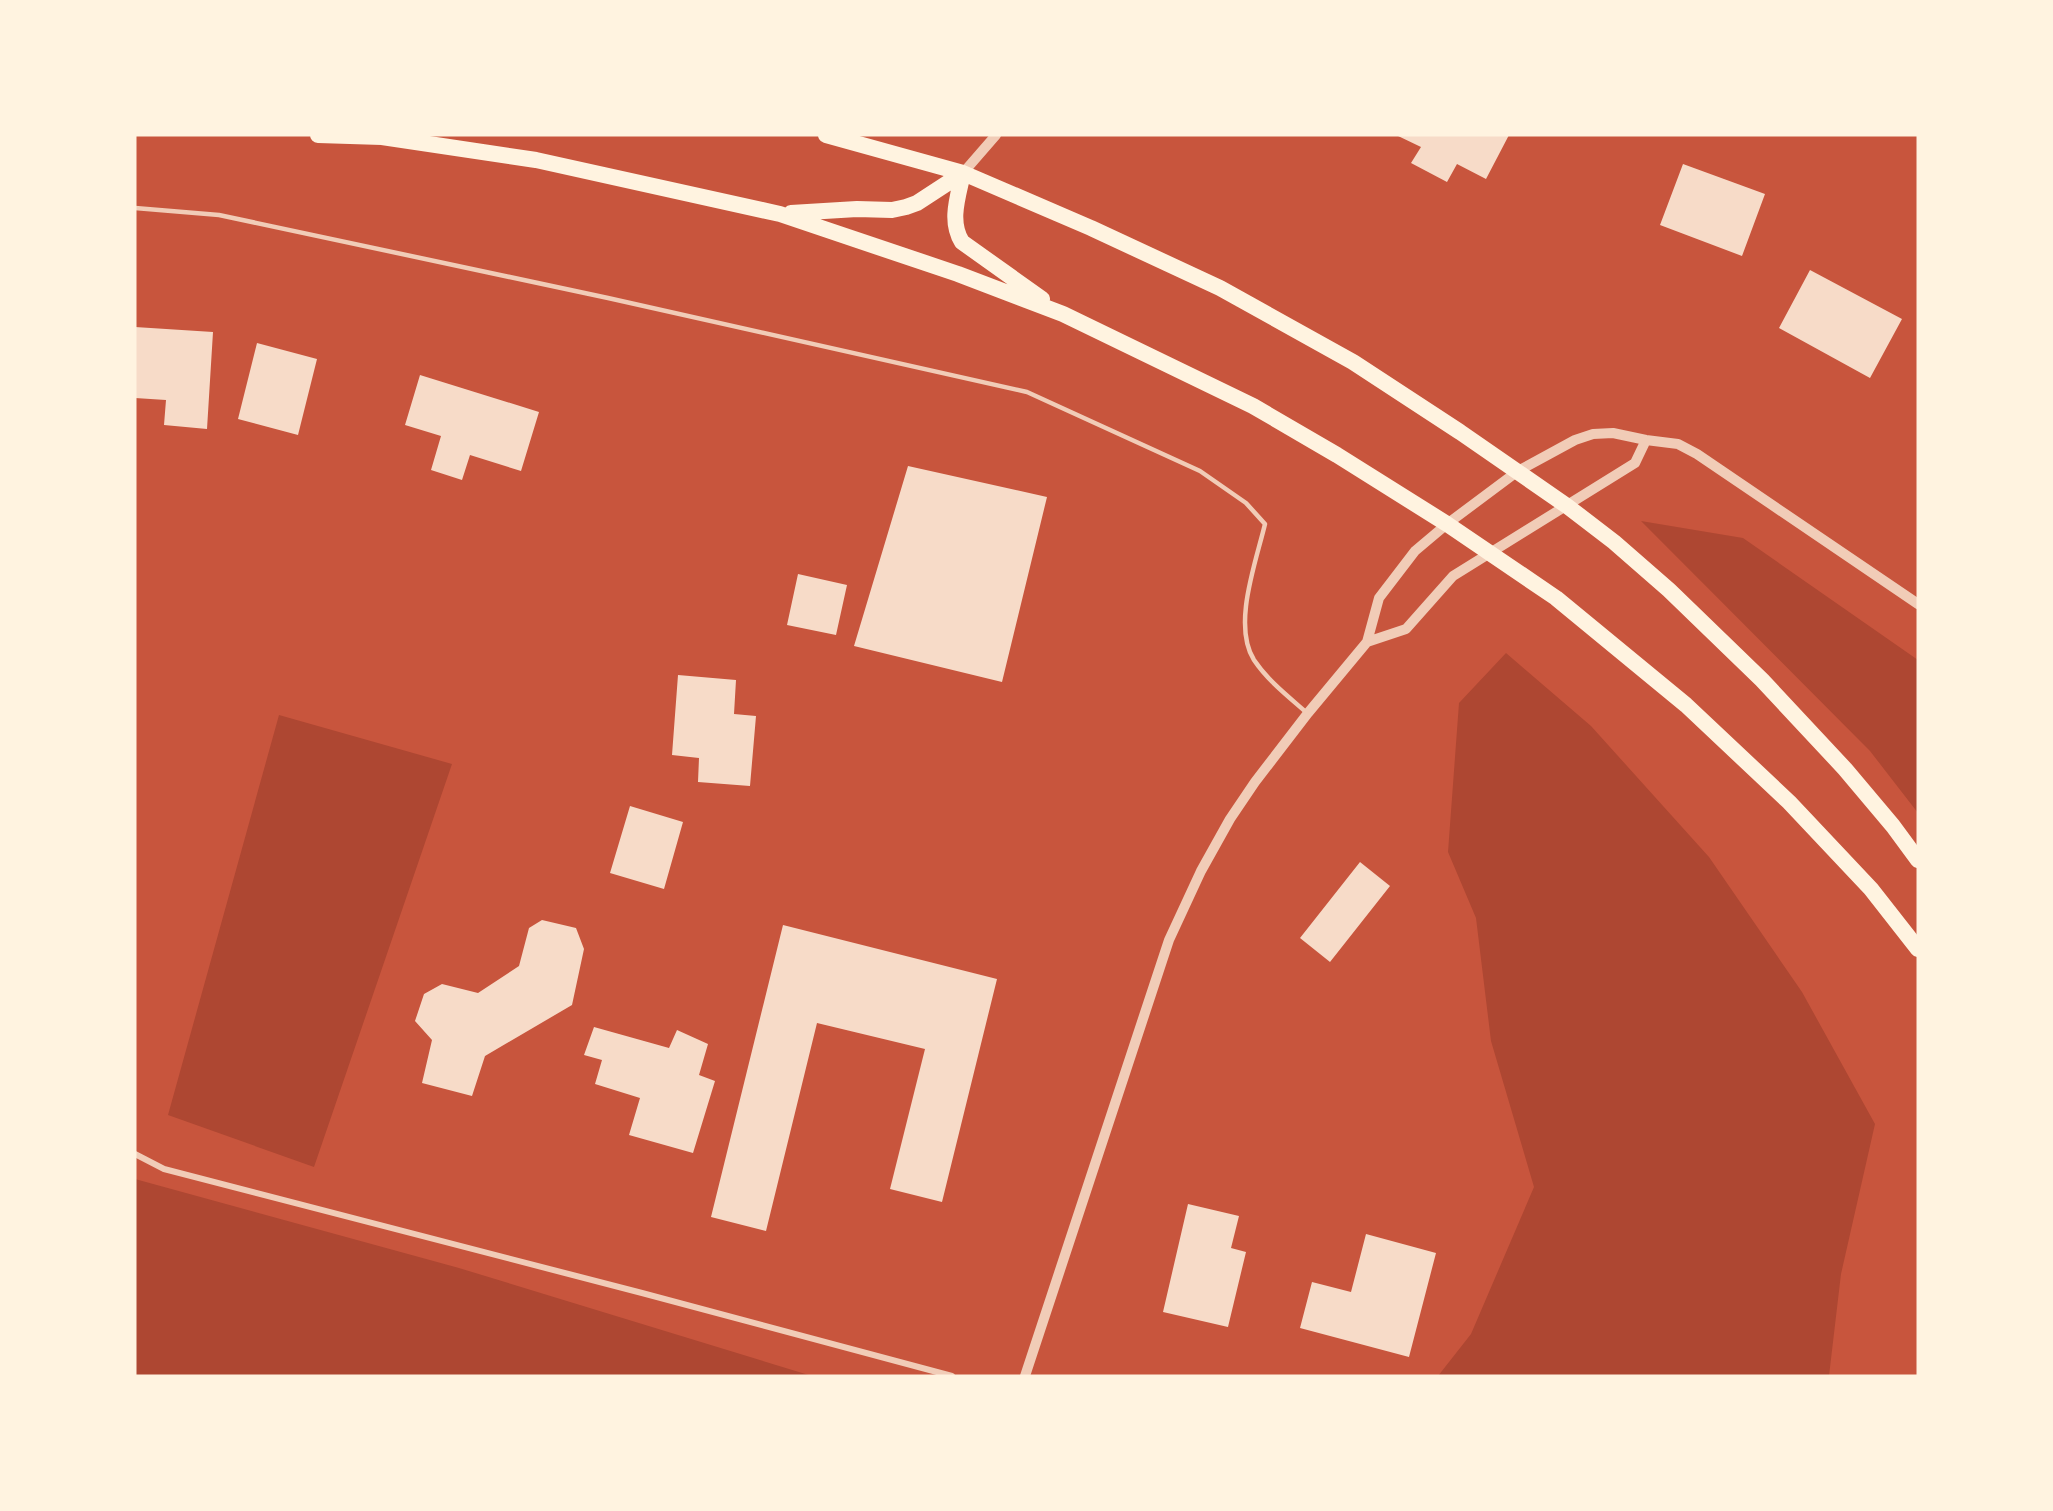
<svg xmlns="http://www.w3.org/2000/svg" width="2053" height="1511" viewBox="0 0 2053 1511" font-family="Barlow,sans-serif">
	<rect width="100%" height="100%" fill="#c8553d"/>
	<path fill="#ae4732" d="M1641,521L1743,538L1918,660V813L1870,751Z
		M1506,653L1591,726L1709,857L1802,992L1875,1124L1841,1274L1829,1376H1438L1471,1334L1534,1187L1491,1041L1476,918L1448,852L1459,703Z
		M279,715L452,764L314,1167L168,1115Z
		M135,1179L459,1268L812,1376H135Z"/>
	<path fill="#f7dbc8" d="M1396,135H1509L1486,179L1457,164L1447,182L1411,163L1421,147Z
		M1683,164L1765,194L1742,256L1660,225Z
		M1810,270L1902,319L1870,378L1779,328Z
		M135,327L213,332L207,429L164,425L166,400L135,398Z
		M257,343L317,359L298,435L238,419Z
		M420,375L539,412L521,471L470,455L462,480L431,470L441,436L405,425Z
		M908,466L1047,497L1002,682L854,646Z
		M798,574L847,585L836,635L787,625Z
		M678,675L736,680L734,714L756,716L750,786L698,782L699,758L672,755Z
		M630,806L683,822L664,889L610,873Z
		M1360,862L1390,886L1330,962L1300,938Z
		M542,920L576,928L584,949L572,1005L485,1056L472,1096L422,1083L432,1040L415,1021L424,994L442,984L478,993L519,966L529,928Z
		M783,925L997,979L942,1202L890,1189L925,1049L817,1023L766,1231L711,1217Z
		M594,1027L669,1048L677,1030L708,1044L699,1075L715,1081L693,1153L629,1135L640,1098L595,1084L602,1060L584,1055Z
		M1188,1204L1239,1216L1231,1248L1246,1252L1228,1327L1163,1312Z
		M1366,1234L1436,1253L1409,1357L1300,1328L1312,1282L1351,1292Z"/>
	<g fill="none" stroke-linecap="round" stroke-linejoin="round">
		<path stroke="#f1ccb7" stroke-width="4.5" d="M135,208L219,215L608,298L1027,392L1200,471L1246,503L1265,524C1256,562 1232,625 1254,660C1268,681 1289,697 1307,713"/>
		<path stroke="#f1ccb7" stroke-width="6" d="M135,1154L164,1169L642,1293L952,1376"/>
		<path stroke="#f1ccb7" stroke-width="10" d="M963,173L996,135
			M1367,642L1406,629L1453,576L1635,463L1646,440
			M1025,1376L1169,940L1201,871L1230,819L1255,782L1308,713L1367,642L1379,598L1415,551L1447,524L1518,471L1575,440L1593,434L1613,433L1646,440L1678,444L1697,454L1918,604"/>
		<path stroke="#fff3e0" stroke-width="16" d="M318,135L382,137L536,160L780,214L958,274L1063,314L1253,406L1337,455L1447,524L1556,598L1686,705L1789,802L1871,889L1918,949
			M826,135L963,173L1091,228L1220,288L1353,362L1460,432L1567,506L1614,542L1669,590L1762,680L1845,769L1893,826L1918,860
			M963,173C958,197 949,221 962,242L1042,299
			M791,213L857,209L892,210L906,207L917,203L963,173"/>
	</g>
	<rect width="2053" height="1511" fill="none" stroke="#fff3e0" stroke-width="273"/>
</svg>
